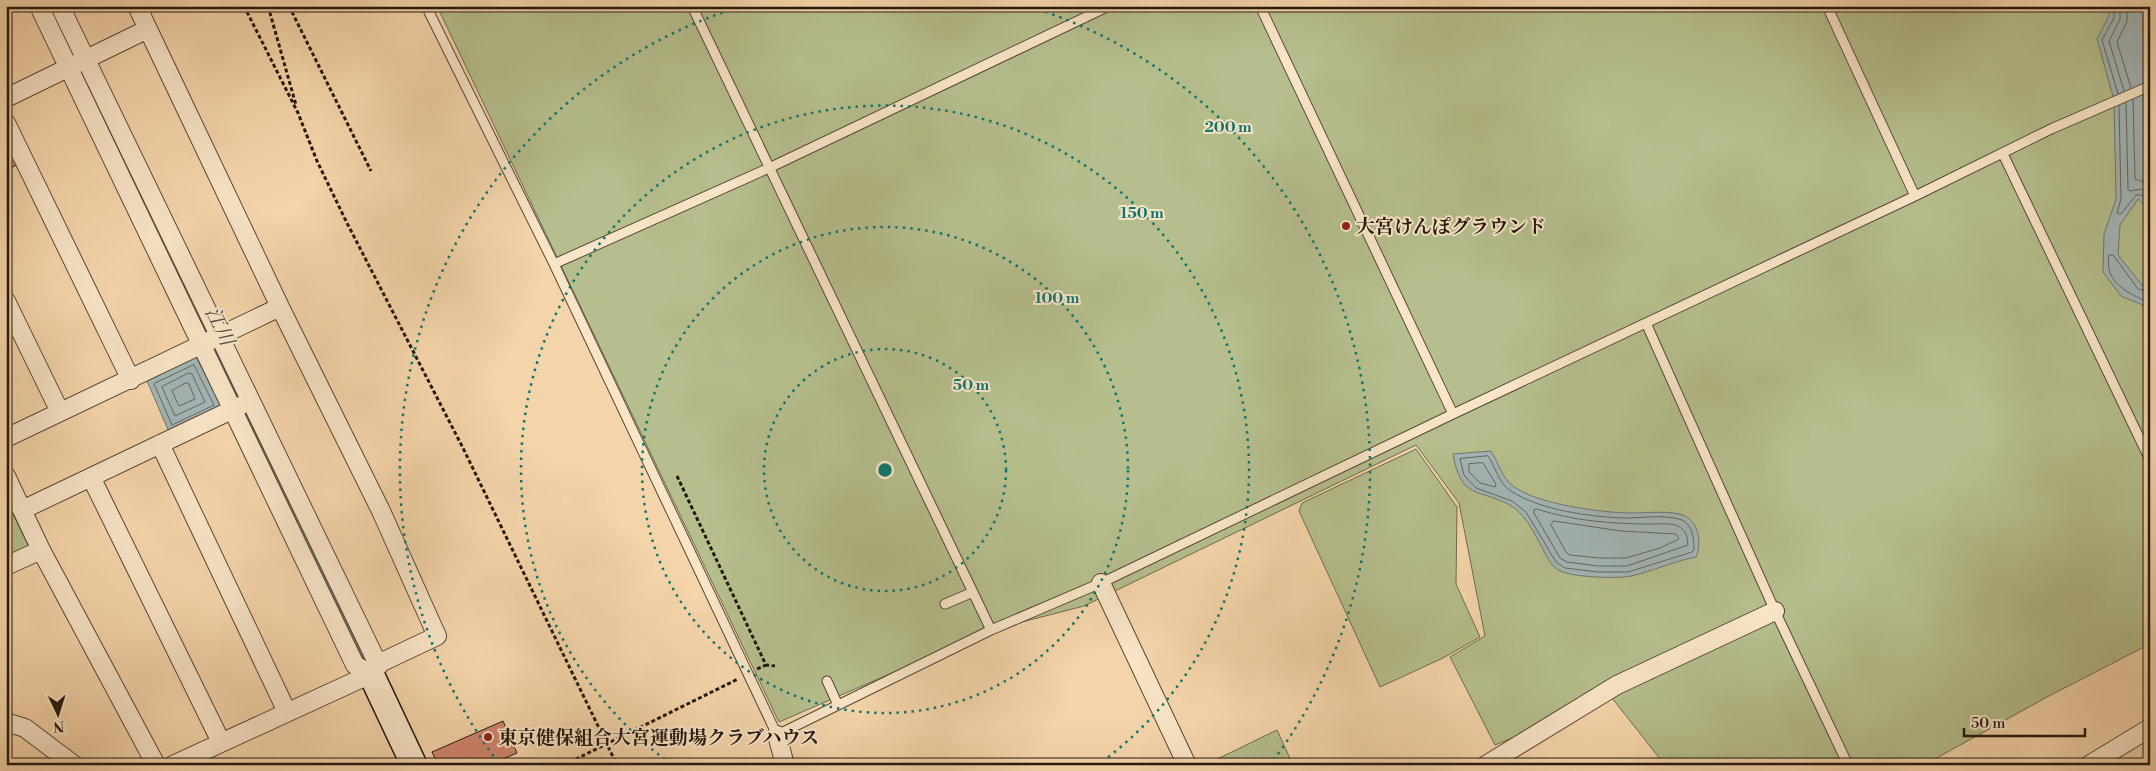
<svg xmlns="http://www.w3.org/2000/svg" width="2156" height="771" viewBox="0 0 2156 771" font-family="'Libre Bodoni','Noto Serif JP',serif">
	<rect width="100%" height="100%" fill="#f4d5a9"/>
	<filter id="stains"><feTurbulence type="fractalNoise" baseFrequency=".004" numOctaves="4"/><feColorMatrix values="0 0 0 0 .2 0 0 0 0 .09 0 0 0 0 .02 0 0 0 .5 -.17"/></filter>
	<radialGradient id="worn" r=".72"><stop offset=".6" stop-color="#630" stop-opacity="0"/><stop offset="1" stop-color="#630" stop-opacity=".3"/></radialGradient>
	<path fill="#b5be8c" stroke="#6c6c4e" d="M437,6H2150V644L2047,697L1924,765H1665L1612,698L1495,745L1450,657L1485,636L1459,503L1416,445L1084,606L991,630L779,722Z
		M1416,449L1457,507L1456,584L1480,637L1443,658L1380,687L1299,511L1302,503Z
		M6,500L30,549L6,559Z
		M1277,730L1293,765H1205Z"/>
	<path fill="#a2b5b5" stroke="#6f7773" d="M2109,6H2150V211L2138,199L2120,225L2118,255L2142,285L2150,288V308L2121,296L2103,272L2104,234L2116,199L2114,100L2097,39L2109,16Z
		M196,357L222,408L169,432L147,381Z
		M1491,451C1498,462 1502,478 1513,486C1536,504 1602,513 1632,513C1646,513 1673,510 1685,516C1699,523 1702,544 1696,557C1674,561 1653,571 1631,576C1618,579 1575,577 1563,572C1557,570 1552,566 1549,560C1538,542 1529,516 1510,505C1478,488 1461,500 1453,454Z"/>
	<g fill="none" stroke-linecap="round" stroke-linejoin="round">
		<path stroke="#626762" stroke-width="1" d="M2114,6V18L2102,40L2118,94
			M2120,6V19L2109,41L2124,91
			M2127,6V21L2117,42L2131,88
			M2133,99L2135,179L2150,184
			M2126,103L2128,189L2130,191L2142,189L2150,195
			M2119,105L2121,199L2117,213L2121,214L2136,195H2142L2150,204
			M2150,292L2138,289L2113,255H2109C2104,283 2128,293 2150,303
			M194,365L214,405L172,425L154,384Z
			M189,373L192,374L205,402L175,416L162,387Z
			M186,383L189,384L195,399L179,406L172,391Z
			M1488,456C1496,467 1498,483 1511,491C1539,510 1591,517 1625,518C1643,518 1664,514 1682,520C1693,525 1694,539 1694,550L1692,552L1628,572H1598L1565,568L1556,562L1526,512L1512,501L1476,488L1464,475L1460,459Z
			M1483,463L1496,484L1495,487L1480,483L1469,472V464Z
			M1537,509C1573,521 1613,524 1651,524C1660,524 1674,522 1681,528C1687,532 1687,538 1688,545L1627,566H1598L1567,562L1560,558L1534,513V510Z
			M1554,521L1621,531L1676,534L1679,539L1660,548L1626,558H1599L1570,555L1566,552L1551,525Z"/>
		<path stroke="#6f7773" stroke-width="5" d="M49,6L363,658"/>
	</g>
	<path fill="#d1856e" stroke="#231910" d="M11,148L19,164L6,170V150Z
		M503,721L517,753L489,765H438L432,752Z"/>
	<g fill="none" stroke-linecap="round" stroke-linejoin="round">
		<defs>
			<path id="lane" d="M426,6L554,264L777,735L991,630L1101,583L1453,414L1915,196L2051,129L2150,86
				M692,6L991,630
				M1260,6L1453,414
				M1827,6L1915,196
				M2003,154L2150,460
				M554,264L769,168L1109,6
				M1646,323L1775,611L1848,765
				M945,604L973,592
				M827,681L838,705"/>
			<path id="street" d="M39,6L355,665L371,674
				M60,6L375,658L377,667
				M137,6L280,307L381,511L437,636L382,662L371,674L173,765
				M6,98L148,29
				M6,123L131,380
				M6,301L60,412
				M6,438L280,307
				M160,444L287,712
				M6,476L41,550L156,765
				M91,477L221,742
				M22,510L240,406
				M6,566L41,550
				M1101,583L1187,765
				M6,722L25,728L74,765
				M777,735L785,765
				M1486,765L1617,685L1775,611
				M2089,765L2150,728"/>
			<path id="secondary" d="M371,674L414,765"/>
		</defs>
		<use href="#lane" stroke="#574836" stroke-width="11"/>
		<use href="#street" stroke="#574836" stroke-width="20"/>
		<use href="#secondary" stroke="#231910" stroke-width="28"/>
		<path stroke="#231910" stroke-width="3" stroke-dasharray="4 2.5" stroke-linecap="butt" d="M244,6L298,113L317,161L347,223L463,448L617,765
			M268,6L296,105
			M289,6L371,171
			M677,476L766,665L775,666
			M757,669L766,665
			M564,765L738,679"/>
		<use href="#lane" stroke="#f8e4c7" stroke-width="9"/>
		<use href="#street" stroke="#f8e4c7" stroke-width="18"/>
		<use href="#secondary" stroke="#f8e4c7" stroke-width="25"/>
	</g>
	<g fill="none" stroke="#0f766e" stroke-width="2.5" stroke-dasharray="2.5 5">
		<circle cx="885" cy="470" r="121"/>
		<circle cx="885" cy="470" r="243"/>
		<path d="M671 764A364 364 0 1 1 1099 764"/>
		<path d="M498 762A485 485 0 0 1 739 7M1031 7A485 485 0 0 1 1272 762"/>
	</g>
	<g fill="#8f2418" stroke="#f8e4c7" stroke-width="2">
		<circle cx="1346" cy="226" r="5"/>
		<circle cx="488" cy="737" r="5"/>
	</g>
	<g text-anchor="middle" stroke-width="4" stroke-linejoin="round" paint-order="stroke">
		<g font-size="19" font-weight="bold" fill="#231910" stroke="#f8e4c7" text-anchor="start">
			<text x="1356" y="233">大宮けんぽグラウンド</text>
			<text x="498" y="744">東京健保組合大宮運動場クラブハウス</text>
		</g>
		<g font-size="20" font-style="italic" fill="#4f504a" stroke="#f8e4c7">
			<text transform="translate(220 326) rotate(64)" y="7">江川</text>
		</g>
	</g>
	<circle cx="885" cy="470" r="8" fill="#0f766e" stroke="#f8e4c7" stroke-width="2.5"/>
	<g font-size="15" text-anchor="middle" font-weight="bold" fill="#0f766e" stroke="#f8e4c7" stroke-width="4" stroke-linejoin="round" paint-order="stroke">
		<text x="1228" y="132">200 m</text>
		<text x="1142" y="218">150 m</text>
		<text x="1057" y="303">100 m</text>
		<text x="971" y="390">50 m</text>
	</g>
	<rect width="2156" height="771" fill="none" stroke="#f4d5a9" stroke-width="25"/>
	<rect x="8" y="8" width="2141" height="756" fill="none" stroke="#231910" stroke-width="2.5"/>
	<rect x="12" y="12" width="2131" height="746" fill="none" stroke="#231910"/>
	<g transform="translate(58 714) rotate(176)" stroke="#f8e4c7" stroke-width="4" paint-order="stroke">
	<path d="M0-4L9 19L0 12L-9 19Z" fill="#231910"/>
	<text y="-8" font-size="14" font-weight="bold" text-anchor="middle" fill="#231910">N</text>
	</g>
	<path d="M1964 728v8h121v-8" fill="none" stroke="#231910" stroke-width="2.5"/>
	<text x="1971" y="728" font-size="15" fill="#231910" stroke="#f8e4c7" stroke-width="4" paint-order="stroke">50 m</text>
	<rect width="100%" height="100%" filter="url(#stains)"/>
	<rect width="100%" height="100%" fill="url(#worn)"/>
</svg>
